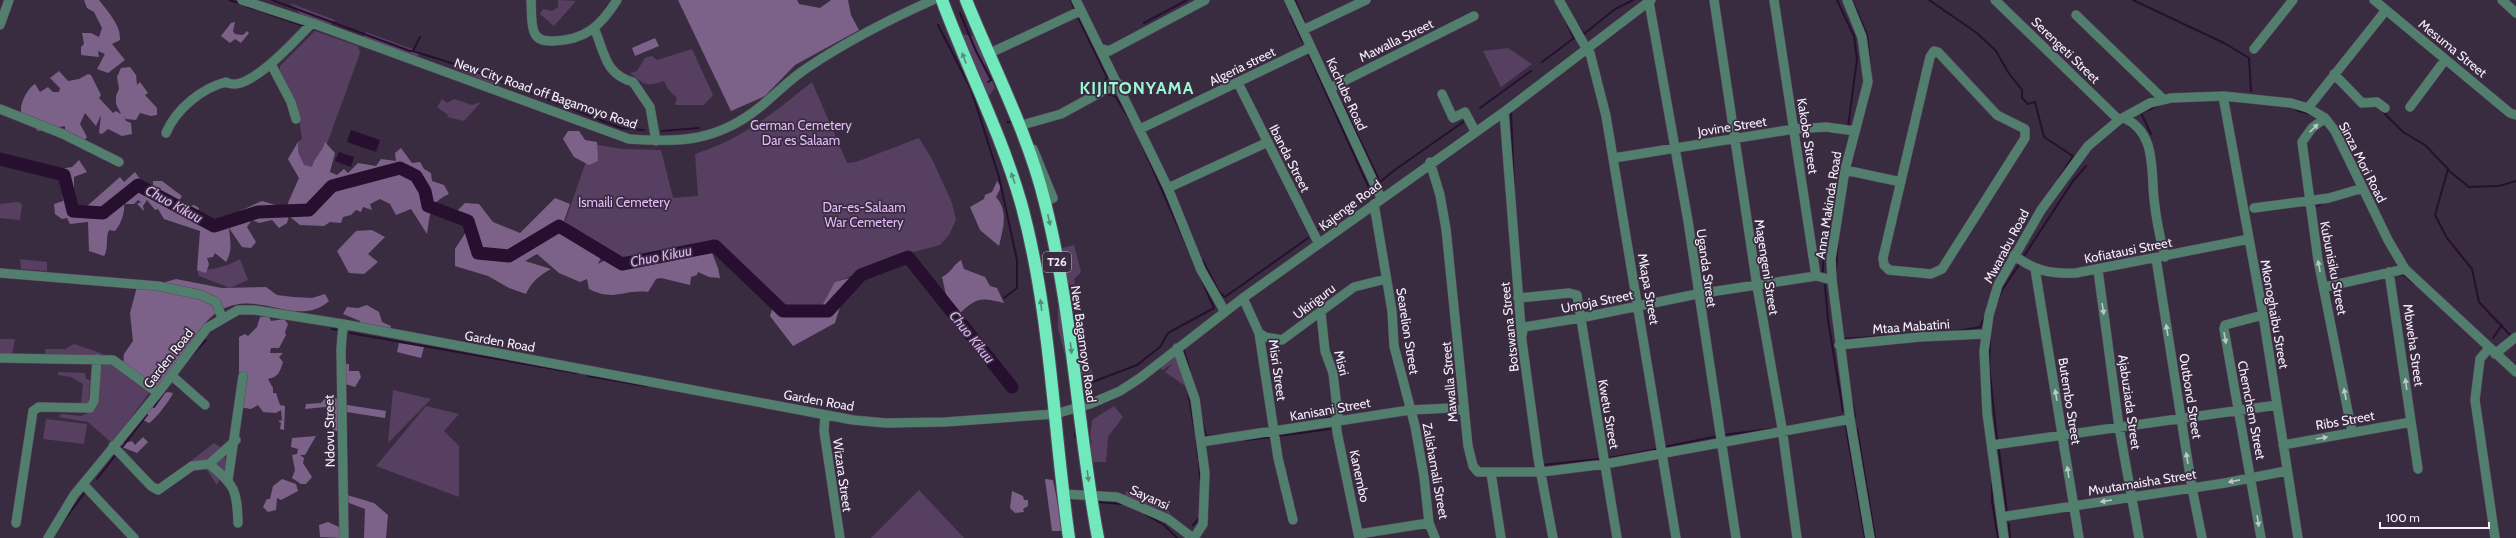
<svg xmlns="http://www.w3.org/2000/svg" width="2516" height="538" viewBox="0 0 2516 538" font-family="Cabin,sans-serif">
	<rect width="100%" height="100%" fill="#3a2c40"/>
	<path fill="#573f62" d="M558,0L576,1L554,26L540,14L543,9L552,11L558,7Z
		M290,3L335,20L330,25L301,15Z
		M315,31L358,46L360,53L304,207L288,202L299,178L288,159L298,142L302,139L297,105L280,76V66Z
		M366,32L420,52L417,57L363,37Z
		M962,34L977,37L988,58L985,65L995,88L987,98Z
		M1508,48L1532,64L1501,87L1483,51Z
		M692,49L713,95L704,105H675L677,98L668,89L664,81C646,87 645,85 630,73L637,71L645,58L652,56L657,60Z
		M456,63L471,71L502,81L498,86L453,68Z
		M812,82L847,163L856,162L919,138L932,159L952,203L956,220L949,235L940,245L913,252L835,282L837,287L822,306H786L719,243L622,260L565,222L592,144L622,149L661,150L673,198L698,196L695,154C743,139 773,113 812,82Z
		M442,99L447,103L454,99L472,105L481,102L464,121L447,117L448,115L437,107Z
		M18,202L22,204L20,220L0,218V204Z
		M1074,245L1081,272L1074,279L1075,284L1071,285L1044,260L1045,253Z
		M20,259L47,262V271L21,269Z
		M240,259L248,280L230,288L199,276L197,270C213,270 226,267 240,259Z
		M1058,308H1064L1095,378L1073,386L1058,329Z
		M0,339H15L12,355L0,354Z
		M74,344L103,354V357L46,356L45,349H65Z
		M1173,356L1176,358L1188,388L1165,372L1173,363L1163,370L1160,368Z
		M110,363L144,386L149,393L112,443L88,422L58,417L62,414L81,416L95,410L102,364Z
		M58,372L85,373L86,379L90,380L88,405L83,407L81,403L83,384L71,377L58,375Z
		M393,390L431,399L388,443Z
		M426,406L459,414L444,431L459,446V497L376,466Z
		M1114,406L1123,417L1108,437L1106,462H1092L1089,449L1092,442L1090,438L1092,420Z
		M46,419L87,424L84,444L43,439Z
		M214,443L225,450L226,466L217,485L202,463L179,470Z
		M919,490L964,538H871Z
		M1126,491L1168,510L1171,514L1125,495Z"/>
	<path fill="#7c6288" d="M84,0H99C108,12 121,25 120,40L112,44L125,60L108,73L97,69L105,54L98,51L99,57L81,55V47L84,44L82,33H91L99,37L102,28L94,12L87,8Z
		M678,0H797L799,4L820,8L831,0H848L851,15L859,30L795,65L765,96L731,111Z
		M235,22L233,31L235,34L243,35L247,31L249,33L241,43L235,39L230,43L221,36L231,23Z
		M655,38L659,46L635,56L632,48Z
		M130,67L136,75L137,85L140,82L148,93L145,95L157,108V115L151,116L140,113L136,120L126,119L124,116L126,121L131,123L132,134L122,136L108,129L102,134L99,133L101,115L96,126L85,113L80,124L87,137L81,145L69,142L65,137V126L38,131L21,112C20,103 27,89 35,84L40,92L48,87L53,92H59L60,88L50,78L59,71L68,81L79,79L88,74L91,75L101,95L99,98L113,113L116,111L121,114L116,104V96L119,89L117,77L121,68Z
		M568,131H579L585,140L597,142L598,161L589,165L574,157L563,139Z
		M298,142V152L304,165L312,167C314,158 322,153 325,142L335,153L330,172L337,175L344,169L348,173L358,163L376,166L381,159L396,161L395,153L401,148L412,163L420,162L424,169L431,173L432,181L444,185L449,194C428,204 431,212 427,234L411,209L396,215L390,204L380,199L370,204L372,210L363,207L361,212L356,210L351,215L343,217L341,223L330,222L324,226L300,225L289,216L287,223L279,228L272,220L259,223L252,220L247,227L256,242L251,248L242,247L229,228C230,241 233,250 226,262L215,253L213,257L207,258L209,264L206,273L197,270L200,231L164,219L158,209L155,210L147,200L143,206L144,211L137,204L141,202L138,200L134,204H124C125,213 121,224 115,231L109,230C105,238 109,249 104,256L89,251L88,222L70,224L67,218L62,219L55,214L54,204L63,201L60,169L72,167L79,160L87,172L74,177V203L80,207H86L120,177L124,182L135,172L145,186H153V181H162L182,196L178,202L187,207L194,205L199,208L197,213L213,223L262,201L286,208L299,178L288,159Z
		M997,181L1001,187L996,197C1009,212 1003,228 999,246L980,230L970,207L984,199L985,195L992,192Z
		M555,198L570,204L564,221L604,251L598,264L614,255L622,260L709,245L718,268L720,278L709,277L698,272L697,275L691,277L690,285L661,278L656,279L648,292C623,289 615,302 589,289L587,279L580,282L559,273L537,254L525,261L551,269C540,275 531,282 526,294L509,288L488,276L455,266V249L473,221L457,211L465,203L479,204L493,222L520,233Z
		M372,230L385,237L368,254L378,262L364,274L349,273L337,251L356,231Z
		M961,260L964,269L985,277L990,286L997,288L1004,303C978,296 975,299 957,316L946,295L942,277C951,273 953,265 961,260Z
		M849,278L835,323L793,346L770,316L776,297L785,307L822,306L835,282Z
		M176,279L222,288L266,287L277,295L293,297L312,298L325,294L329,301C297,329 261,289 221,310C200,321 187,352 175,370C170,377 161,383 155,389L123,365L124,354L133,341L130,313L138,283H162Z
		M367,305L379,312L382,322L391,326L390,330L359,324L360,321L343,314L347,307L358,308Z
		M269,316L271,321L284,319L288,324L285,332L286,335L279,348H271L270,353H283L279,357L283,362C280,371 279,377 268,379L273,388V393H276L280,405L285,406L284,430L280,429L281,423L278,421L282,420L281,410L276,413L263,412L258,405L251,409L239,407V337L245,334L248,336L257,327L260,317Z
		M399,343L424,347L421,358L397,352Z
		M346,364H349V371H359L361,377L355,387L342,383Z
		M168,392L173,393C171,399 154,421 149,423L143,420V414L160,394Z
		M326,397L339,399V432L332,429L331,409L325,407L305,409L306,404L321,403Z
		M347,405L386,411L385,418L347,412Z
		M316,436L305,455H300L304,458L303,463L312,477L306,484H301L292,478L295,470L292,455L297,454L298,449L291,447L292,438Z
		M143,437L148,442L137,453L122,447V444L132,441L135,445Z
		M282,479L296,484L298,491L281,500L277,498L276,510L268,512L263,507L267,499H270L273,486Z
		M1045,479L1053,480L1063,531H1052Z
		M1012,491L1023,496L1024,500H1028V506L1023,509L1024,512L1015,513L1010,508Z
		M347,495L374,503L388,515L386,538H364L365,509L344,501Z
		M328,522L339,527L343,538L320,537L319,525Z"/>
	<path fill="#260f2f" d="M351,130L380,140L376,152L347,142Z
		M339,152L354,157L351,167L335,161Z"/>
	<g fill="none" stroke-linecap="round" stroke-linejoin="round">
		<path stroke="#260f2f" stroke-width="2" d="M229,0L242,4
			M272,0L410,51H413L420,37
			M1071,0L1074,8
			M1295,0L1304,21
			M1837,0L1854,36L1857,59L1848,127
			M1852,0L1867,35L1871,75
			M1929,0L1977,33L1996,51L2008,72L2022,90V98L2028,104L2035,102L2044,137L2073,156L2059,178
			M2133,0L2224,43L2249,58L2251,91
			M246,6L304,26
			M960,13L976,51L991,80L988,82
			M1077,15L1107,77L1101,88
			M1291,16L1303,42
			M1144,23L1187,0
			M1577,24L1584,34L1615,9L1633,0
			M938,25L971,89L999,177L1017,260V288L1004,298
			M413,51L464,67L621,128L644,130
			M1309,55L1370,190
			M1542,62L1574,38L1565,19
			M1337,93L1380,182L1396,169L1466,120
			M1107,94L1115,96L1130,120
			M1480,108L1531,71
			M2296,110L2310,114
			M1511,111L1514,188
			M2382,111L2403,132L2425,145L2448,169L2435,215L2447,238L2472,269L2479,302L2512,337
			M1007,122H1014
			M662,131L699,128
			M2151,134L2141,113L2159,105
			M1438,154L1467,133
			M2448,170L2469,187L2499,186L2516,181
			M1362,195L1371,190
			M2313,208L2324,202
			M1316,231L1356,201
			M2024,256L2073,181L2086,166
			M1203,261L1219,292L1225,297L1308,238
			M1823,271L1824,245L1839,183
			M1836,271L1838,241
			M2398,275H2404L2414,284
			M1825,285L1828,320L1843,411
			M1998,300L2002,290L2020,263
			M332,329L338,330
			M1958,331L1980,327L1984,318
			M350,333L576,373
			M1896,335L1917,333
			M1990,338L1989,365L1997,440
			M2493,338L2502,325
			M1842,339L1889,336
			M1183,348L1190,371
			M190,357L206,340
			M588,376L646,386
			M1082,386L1137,365L1160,347L1168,333L1214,308L1136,131
			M1188,391L1195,432
			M1853,404L1855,417
			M154,407L166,390
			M1322,419L1329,417
			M1202,420L1206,436L1221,435
			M1075,421V437
			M1846,427L1865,538
			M1857,429L1875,538
			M1722,435L1771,429
			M1278,436L1330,429
			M1196,438L1198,458
			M1246,440L1272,437
			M1664,447L1718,436
			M120,450L147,415
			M1999,450L2007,513
			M1609,458L1658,449
			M1199,462L1200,480
			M1542,465L1599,459
			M97,479L117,453
			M1992,483V501L1998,538
			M1097,502L1122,504
			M1145,514L1164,525L1177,538
			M61,524L86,491
			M2009,524L2010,538
			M1193,525L1200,517"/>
		<path stroke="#260f2f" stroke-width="13" d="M0,159L64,175L73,211L103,213L138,185L214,226L258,212L309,210L332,186L400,168L416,176L425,191L428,206L468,221L478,253L509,256L559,226L622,264L715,246L783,311H828L861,275L908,257L1012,387"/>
		<defs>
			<path id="minor" d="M242,0L312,23L629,139C680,143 718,141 760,107C776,94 790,79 807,68C846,42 890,19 933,0
				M531,0C532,9 530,25 535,34C539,41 546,41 554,41C585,40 601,26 617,0
				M1076,0L1168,188L1201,270L1225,312
				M1289,0L1381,198
				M1559,0L1586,48L1590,53L1606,116L1676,538
				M1714,0L1757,286L1782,428L1797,538
				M1774,0L1816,276
				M1847,0L1862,37L1868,82L1845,170L1831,259L1832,280L1850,419L1870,538
				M1995,0L2119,120
				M2374,0L2510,113L2516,115
				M2502,0L2516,13
				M1649,2L1688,221L1736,538
				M2076,15L2162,98
				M0,25L9,0
				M594,28C605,52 604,74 633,82L650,107L656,141
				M1303,30L1366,0
				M1100,48L1109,51L1205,0
				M2254,49L2293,0
				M1934,51L1938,52L1997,115L2025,129V138L1942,269L1931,274L1889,270L1884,265L1883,258L1930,57Z
				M988,54L1080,11
				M271,64L291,102L296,119
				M2334,74L2362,103L2377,102L2385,108
				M1238,83L1319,244
				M1330,88L1474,16
				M1442,94L1453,118L1465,112L1475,131
				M2223,96L2263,315L2298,538
				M2410,107L2445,60
				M2308,108L2386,10
				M0,109L63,134L119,162
				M1504,112L1522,341L1538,458L1553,538
				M2124,118C2156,132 2151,169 2154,199C2156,219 2160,238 2165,257
				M2325,118L2312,128L2302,142L2318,260L2352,432
				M1022,125L1061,114L1101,92L1119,84
				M1140,129L1311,47
				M166,133C176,109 202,88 226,82C247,96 298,37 312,23
				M1033,149L1053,198L1045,202
				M1614,158L1794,129L1826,127L1855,131
				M1430,162L1440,195L1446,229L1468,446L1473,466L1478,472H1542L1605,464L1850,419
				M1845,170L1901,182
				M1168,188L1268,142
				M1374,204L1392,311L1394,346L1415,426L1424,477L1429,523L1435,538
				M2254,208L2329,198L2363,188
				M2014,255C2034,271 2051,274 2076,273L2249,239
				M2156,258L2192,488L2202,538
				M2035,269L2079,538
				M2098,270L2119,427L2139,538
				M2389,272L2418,469
				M0,273L158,286L201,295L216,302L222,318
				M2325,287L2405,269
				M1243,298L1259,333L1278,458L1293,520
				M1518,298L1569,293L1577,295L1617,538
				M1321,313L1325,351L1333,373L1338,416L1336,420L1337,432L1359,538
				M343,324L341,350L344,538
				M1259,333L1265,337L1282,340L1354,287L1386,279
				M1522,335L1524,327L1580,318L1697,294L1816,276L1832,280
				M1839,345L1920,337L1985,334
				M1177,348L1195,399L1205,473L1203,524L1194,538
				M2489,348L2480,359L2475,400L2495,538
				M2495,354L2516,337
				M0,358L113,360L158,393
				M171,375L205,405
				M825,415L824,431L840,538
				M1201,442L1410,410L1452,408L1464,411
				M1993,445L2277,405
				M2283,445L2411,422
				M113,446L151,486L158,490L192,466L209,464C235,485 237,490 238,523
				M209,464L236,440
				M1491,473L1501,538
				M228,480L243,376
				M83,484L134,538
				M1063,494L1117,497L1168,519L1193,538
				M2001,517L2225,483L2286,471
				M16,523L33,411L39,407L90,408L94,401L97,359
				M1359,534L1429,523
				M48,538L74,495L158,393L207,328L238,310H254L343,324L853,420L886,423L945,422L1055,414L1090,404L1120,391L1140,378L1243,298L1504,112L1651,0
				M2004,538L1987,413L1984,351L1989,315L1998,285L2041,210L2088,146L2119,120L2150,103L2171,98L2223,96L2291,103L2308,108L2325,118L2335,131L2388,240L2405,269L2516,372
				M2261,538L2224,329L2225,325L2263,315"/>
			<path id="highway" d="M942,0C967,68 1001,133 1021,203C1051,312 1053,427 1069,538
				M966,0C993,67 1028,133 1045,203C1073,313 1077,427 1098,538"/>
		</defs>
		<use href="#minor" stroke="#584b5e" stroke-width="10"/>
		<use href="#highway" stroke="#584b5e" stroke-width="14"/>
		<use href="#minor" stroke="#527f6d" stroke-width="9"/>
		<use href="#highway" stroke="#71e9bd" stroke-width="12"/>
	</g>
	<defs><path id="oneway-solid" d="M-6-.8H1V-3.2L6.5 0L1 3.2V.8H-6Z"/></defs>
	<g fill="#568a7e">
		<use href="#oneway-solid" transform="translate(964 58) rotate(-111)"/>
		<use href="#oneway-solid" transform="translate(1013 178) rotate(-109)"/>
		<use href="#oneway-solid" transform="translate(1049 220) rotate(78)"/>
		<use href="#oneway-solid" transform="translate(1041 305) rotate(-97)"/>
		<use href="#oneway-solid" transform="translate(1071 348) rotate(83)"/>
		<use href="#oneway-solid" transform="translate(1088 476) rotate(82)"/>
	</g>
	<g fill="#bdc6c9">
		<use href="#oneway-solid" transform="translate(2314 128) rotate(-44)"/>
		<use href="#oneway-solid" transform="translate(2319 266) rotate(-101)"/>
		<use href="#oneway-solid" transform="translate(2103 309) rotate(81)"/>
		<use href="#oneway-solid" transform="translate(2167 330) rotate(-99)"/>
		<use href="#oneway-solid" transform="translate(2225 338) rotate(80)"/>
		<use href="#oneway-solid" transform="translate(2406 384) rotate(-98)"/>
		<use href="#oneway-solid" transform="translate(2345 394) rotate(-101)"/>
		<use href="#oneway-solid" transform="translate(2056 395) rotate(-99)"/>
		<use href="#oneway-solid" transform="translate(2322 438) rotate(-10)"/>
		<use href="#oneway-solid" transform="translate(2187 458) rotate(-99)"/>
		<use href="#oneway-solid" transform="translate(2068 472) rotate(-99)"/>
		<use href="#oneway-solid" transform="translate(2234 481) rotate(169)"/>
		<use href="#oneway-solid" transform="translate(2106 501) rotate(171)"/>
		<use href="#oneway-solid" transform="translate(2258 521) rotate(81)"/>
	</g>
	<g text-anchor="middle" stroke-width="3.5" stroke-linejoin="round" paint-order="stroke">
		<rect fill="#3a2c40" stroke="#beb3c2" stroke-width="1" x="1043" y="252" width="28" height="20" rx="3"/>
		<g font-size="12" font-weight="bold" fill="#f6edfa">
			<text x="1057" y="266">T26</text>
		</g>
		<g font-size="13" fill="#f6edfa" stroke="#3a2c40">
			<text transform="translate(1396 40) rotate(-26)" y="5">Mawalla Street</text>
			<text transform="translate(2453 48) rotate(39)" y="5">Mesuma Street</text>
			<text transform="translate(2066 50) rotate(44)" y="5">Serengeti Street</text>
			<text transform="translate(1242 66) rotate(-26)" y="5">Algeria street</text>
			<text transform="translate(546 93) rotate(19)" y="5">New City Road off Bagamoyo Road</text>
			<text transform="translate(1347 94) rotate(65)" y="5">Kachube Road</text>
			<text transform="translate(1732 126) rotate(-9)" y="5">Jovine Street</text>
			<text transform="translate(1808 136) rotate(81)" y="5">Kakobe Street</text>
			<text transform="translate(1290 158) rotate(63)" y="5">Ibanda Street</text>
			<text transform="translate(2363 162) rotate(63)" y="5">Sinza Mori Road</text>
			<text transform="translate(1350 205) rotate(-37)" y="5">Kajenge Road</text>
			<text transform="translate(1828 205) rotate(-81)" y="5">Anna Makinda Road</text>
			<text transform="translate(2006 246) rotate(-62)" y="5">Mwarabu Road</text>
			<text transform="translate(2128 250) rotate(-11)" y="5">Kofiatausi Street</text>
			<text transform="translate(1767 267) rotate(81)" y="5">Magengeni Street</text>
			<text transform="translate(1707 268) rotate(82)" y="5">Uganda Street</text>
			<text transform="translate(2334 268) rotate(79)" y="5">Kubunisiku Street</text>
			<text transform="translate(1649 289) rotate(80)" y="5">Mkapa Street</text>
			<text transform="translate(1314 301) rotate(-37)" y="5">Ukiriguru</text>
			<text transform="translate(1597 301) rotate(-11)" y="5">Umoja Street</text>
			<text transform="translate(2275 314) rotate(80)" y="5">Mkonoghaibu Street</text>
			<text transform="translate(1911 326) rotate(-4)" y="5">Mtaa Mabatini</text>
			<text transform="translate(1509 327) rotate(-96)" y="5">Botswana Street</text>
			<text transform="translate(1408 331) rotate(81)" y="5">Searelion Street</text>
			<text transform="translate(500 341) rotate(10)" y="5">Garden Road</text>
			<text transform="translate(1084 344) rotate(82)" y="5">New Bagamoyo Road</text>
			<text transform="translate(2414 345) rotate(82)" y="5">Mbweha Street</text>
			<text transform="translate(168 358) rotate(-52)" y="5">Garden Road</text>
			<text transform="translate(1342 363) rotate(76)" y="5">Misri</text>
			<text transform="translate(1278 370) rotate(82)" y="5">Misri Street</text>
			<text transform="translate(1449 382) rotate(-95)" y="5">Mawalla Street</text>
			<text transform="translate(2191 396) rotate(81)" y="5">Outbond Street</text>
			<text transform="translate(819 400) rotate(10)" y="5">Garden Road</text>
			<text transform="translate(2070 401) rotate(81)" y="5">Butembo Street</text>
			<text transform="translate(2130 402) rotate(82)" y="5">Ajabuziada Street</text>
			<text transform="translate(1330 409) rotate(-10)" y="5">Kanisani Street</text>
			<text transform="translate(2252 410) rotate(79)" y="5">Chemchem Street</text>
			<text transform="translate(1609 414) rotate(80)" y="5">Kwetu Street</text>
			<text transform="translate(2345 420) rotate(-10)" y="5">Ribs Street</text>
			<text transform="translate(329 431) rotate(-91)" y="5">Ndovu Street</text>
			<text transform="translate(1436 471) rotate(80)" y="5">Zalishamali Street</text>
			<text transform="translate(843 475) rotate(82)" y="5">Wizara Street</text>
			<text transform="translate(1360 476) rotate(78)" y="5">Kanembo</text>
			<text transform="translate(2142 482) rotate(-9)" y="5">Mvutamaisha Street</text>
			<text transform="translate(1150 497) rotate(24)" y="5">Sayansi</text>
		</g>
		<g font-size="13" fill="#e5baf9" stroke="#3a2c40">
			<text x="801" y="130">German Cemetery<tspan x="801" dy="15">Dar es Salaam</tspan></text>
			<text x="624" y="207">Ismaili Cemetery</text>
			<text x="864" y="212">Dar-es-Salaam<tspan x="864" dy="15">War Cemetery</tspan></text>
		</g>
		<g font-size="14" font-style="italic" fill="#deb4f2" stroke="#3a2c40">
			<text transform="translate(174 204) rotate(29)" y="5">Chuo Kikuu</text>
			<text transform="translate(661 256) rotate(-11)" y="5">Chuo Kikuu</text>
			<text transform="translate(972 337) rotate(51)" y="5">Chuo Kikuu</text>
		</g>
		<g font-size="17" font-weight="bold" letter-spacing="1" fill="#9df7d3" stroke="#3a2c40">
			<text x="1137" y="94">KIJITONYAMA</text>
		</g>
	</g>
	<path d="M2380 522v6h109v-6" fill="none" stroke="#f6edfa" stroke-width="2"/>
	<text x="2386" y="522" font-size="12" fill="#f6edfa" stroke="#3a2c40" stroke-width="3" paint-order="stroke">100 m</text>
</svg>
